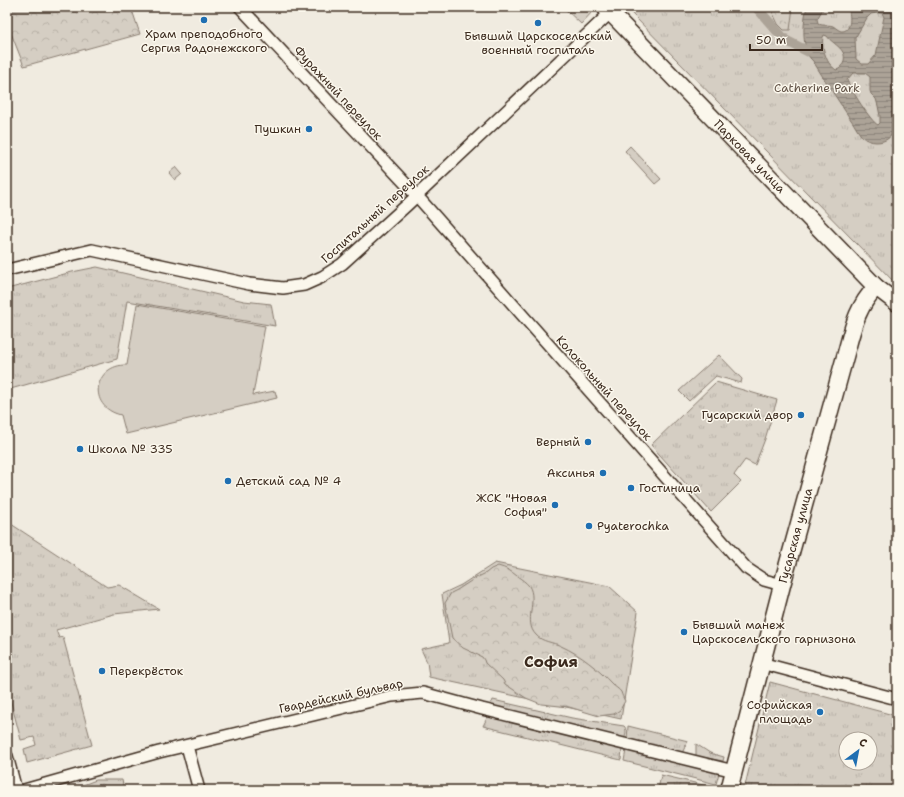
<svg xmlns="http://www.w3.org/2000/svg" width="904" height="797" viewBox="0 0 904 797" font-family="'Shantell Sans',sans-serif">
	<defs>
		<pattern id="grass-tufts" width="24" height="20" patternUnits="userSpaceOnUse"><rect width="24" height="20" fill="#d5cec3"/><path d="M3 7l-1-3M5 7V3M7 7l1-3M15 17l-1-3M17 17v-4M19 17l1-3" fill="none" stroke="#b8b1a7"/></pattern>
		<pattern id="forest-crowns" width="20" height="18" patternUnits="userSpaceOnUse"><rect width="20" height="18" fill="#d5cec3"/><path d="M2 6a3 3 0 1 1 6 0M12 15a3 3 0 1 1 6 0" fill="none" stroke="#b8b1a7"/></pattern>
		<pattern id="water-rules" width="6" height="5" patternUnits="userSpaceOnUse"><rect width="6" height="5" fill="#aca397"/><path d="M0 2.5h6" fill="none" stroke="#8d857b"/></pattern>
	</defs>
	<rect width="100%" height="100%" fill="#f0ebe0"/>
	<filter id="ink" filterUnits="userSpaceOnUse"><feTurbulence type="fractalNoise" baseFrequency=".025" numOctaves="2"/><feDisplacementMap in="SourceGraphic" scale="8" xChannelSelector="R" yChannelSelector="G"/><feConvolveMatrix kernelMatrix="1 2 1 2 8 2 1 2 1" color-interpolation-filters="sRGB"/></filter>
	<g filter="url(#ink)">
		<path fill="url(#grass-tufts)" stroke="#887c70" fill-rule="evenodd" d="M563,7H589L593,11L581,24Z
			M626,7H897V285L634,16Z
			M630,146L661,179L655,184L625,151Z
			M176,167L182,174L175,180L169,173Z
			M97,267L244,301L271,304L275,326L127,301L117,359L7,390V289L72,272Z
			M719,355L742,379L741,383L716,376L689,401L679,391Z
			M716,382L777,400L765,439L755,465L745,460L734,475L741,482L711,512L651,445Z
			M11,524L107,587L119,585L159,609L114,614L56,630L59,638L63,637L92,745L27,763L24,749L36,745L34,737L21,740L7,687V525Z
			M495,563L609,586L638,612L621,719L429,677L427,662L421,649L449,643L442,594L461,585Z
			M770,682L897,716V790H744ZM846,739H870V763H846Z
			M493,700L572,718L624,726C627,728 626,736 624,739L490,706Z
			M488,716L622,749L621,760L483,726Z
			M628,726L688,741L682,753L627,740Z
			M696,744L710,753L724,757L723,761L696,756Z
			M626,750L717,772L719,773L716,784L624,761Z
			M661,775L716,788V790H658Z
			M96,780H122L124,790H70Z"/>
		<path fill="url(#forest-crowns)" stroke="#887c70" d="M7,7H131L140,34L24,66L7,23Z
			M770,7H793L790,30H784L778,24Z
			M498,566C506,568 511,571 517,576C521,579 526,582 529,586C538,600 523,622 536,635C542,642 553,642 561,646C581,655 598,669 612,684C615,687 619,689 621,692C622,695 623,698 625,701L620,710L614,714L599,716L569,707L541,704L526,698L505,684L503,680L485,663L484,660L482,657L463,648L452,638L445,603L451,593L457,590L474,579L486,573L491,569Z"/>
		<path fill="#d5cec3" stroke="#887c70" d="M137,304L265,326L253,395L275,391L277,398L126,434L121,415C86,407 94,364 127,365Z"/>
		<path fill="url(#water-rules)" stroke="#7f7367" fill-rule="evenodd" d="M807,7H824L817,19L818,23C823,27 827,24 833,26C836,28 838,30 841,31C853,32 850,13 848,7H897C897,20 898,34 897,47C895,62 891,77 893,92C894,105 901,121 892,134C887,143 874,144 865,139C859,135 855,125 851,120C838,100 825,81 813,61C801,52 803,20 807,7ZM877,13H882L884,17L876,55L868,64H862L856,59L855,38L867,18L871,14ZM824,35L827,36C833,45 849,49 843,64C842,67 840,69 836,70C834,68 831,66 829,63C825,57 820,41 824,35ZM853,73H865L870,77V91L871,94L876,99L878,106L880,116V123L878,125C871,122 850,88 847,80Z"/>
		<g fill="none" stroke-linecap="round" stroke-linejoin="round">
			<path stroke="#7f7367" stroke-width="3" d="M13,7H14"/>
			<path stroke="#aca397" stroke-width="10" d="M756,7L785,40L807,51"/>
			<defs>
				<path id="street" d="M240,7L417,196L746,568L764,580L782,585
					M7,270L92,250L249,284L283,288L304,285L322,277L342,264L407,205L610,13
					M761,663L897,699
					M187,746L199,790
					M7,756L16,790
					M24,790L159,752L392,696L423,693L482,709L734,771"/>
				<g id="secondary">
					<path id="s1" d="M605,7L876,287L897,303"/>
					<path id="s2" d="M729,790L782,585L846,353C853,327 857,307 876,287"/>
				</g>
			</defs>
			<use href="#street" stroke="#3b2a1e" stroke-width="14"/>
			<use href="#secondary" stroke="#3b2a1e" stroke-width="19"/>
			<use href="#street" stroke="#fbf7ec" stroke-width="11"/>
			<use href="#secondary" stroke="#fbf7ec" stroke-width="16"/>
		</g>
	</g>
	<g fill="#1f6fb2" stroke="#fbf7ec" stroke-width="1.5">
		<circle cx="204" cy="20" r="4"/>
		<circle cx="538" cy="23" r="4"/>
		<circle cx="309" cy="129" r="4"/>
		<circle cx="801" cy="415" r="4"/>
		<circle cx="588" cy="442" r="4"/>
		<circle cx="80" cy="449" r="4"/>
		<circle cx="603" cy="473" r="4"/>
		<circle cx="228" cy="481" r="4"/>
		<circle cx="631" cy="488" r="4"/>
		<circle cx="555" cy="505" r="4"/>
		<circle cx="589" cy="526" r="4"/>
		<circle cx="684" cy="632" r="4"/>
		<circle cx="102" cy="671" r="4"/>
		<circle cx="820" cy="712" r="4"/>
	</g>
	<g text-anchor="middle" stroke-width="3" stroke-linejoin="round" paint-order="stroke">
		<g font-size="12" fill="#3b2a1e" stroke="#fbf7ec" text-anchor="end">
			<text x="204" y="38" text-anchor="middle">Храм преподобного<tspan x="204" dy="14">Сергия Радонежского</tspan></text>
			<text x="538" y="40" text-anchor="middle">Бывший Царскосельский<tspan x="538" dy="14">военный госпиталь</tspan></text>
			<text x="301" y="133">Пушкин</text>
			<text x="793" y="419">Гусарский двор</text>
			<text x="580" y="446">Верный</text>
			<text x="88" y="453" text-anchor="start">Школа № 335</text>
			<text x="595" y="477">Аксинья</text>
			<text x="236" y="485" text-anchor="start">Детский сад № 4</text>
			<text x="639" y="492" text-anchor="start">Гостиница</text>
			<text x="547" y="502">ЖСК "Новая<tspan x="547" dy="14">София"</tspan></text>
			<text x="597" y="530" text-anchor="start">Pyaterochka</text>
			<text x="692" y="629" text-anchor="start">Бывший манеж<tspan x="692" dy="14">Царскосельского гарнизона</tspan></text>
			<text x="110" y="675" text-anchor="start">Перекрёсток</text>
			<text x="812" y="709">Софийская<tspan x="812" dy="14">площадь</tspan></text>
		</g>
		<g font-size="12" fill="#625347" stroke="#fbf7ec">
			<text x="817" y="92">Catherine Park</text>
		</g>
		<g font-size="12" fill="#3b2a1e" stroke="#fbf7ec">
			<text transform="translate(338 93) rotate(47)" y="4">Фуражный переулок</text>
			<text dy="4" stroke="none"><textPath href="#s1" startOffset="208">Парковая улица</textPath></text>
			<text transform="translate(375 214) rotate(-42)" y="4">Госпитальный переулок</text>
			<text transform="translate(604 388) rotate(48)" y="4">Колокольный переулок</text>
			<text dy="4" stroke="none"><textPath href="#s2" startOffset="263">Гусарская улица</textPath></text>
			<text transform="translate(341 696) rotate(-12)" y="4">Гвардейский бульвар</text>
		</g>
		<g font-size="16" font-weight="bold" fill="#3b2a1e" stroke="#fbf7ec">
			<text x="551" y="667">София</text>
		</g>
	</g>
	<rect width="904" height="797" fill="none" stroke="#fbf7ec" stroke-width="24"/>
	<rect x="12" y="12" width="880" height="773" fill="none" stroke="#3b2a1e" stroke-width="1.5" filter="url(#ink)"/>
	<g transform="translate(858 751) rotate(32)"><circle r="19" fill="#fbf7ec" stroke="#aea59a"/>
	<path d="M0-3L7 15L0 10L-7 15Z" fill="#1f6fb2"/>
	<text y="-6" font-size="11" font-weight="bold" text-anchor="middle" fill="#3b2a1e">С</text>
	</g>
	<path d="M750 44v6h72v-6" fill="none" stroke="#3b2a1e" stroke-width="2"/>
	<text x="756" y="44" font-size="12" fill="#3b2a1e" stroke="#fbf7ec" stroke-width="3" paint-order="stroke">50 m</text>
</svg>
